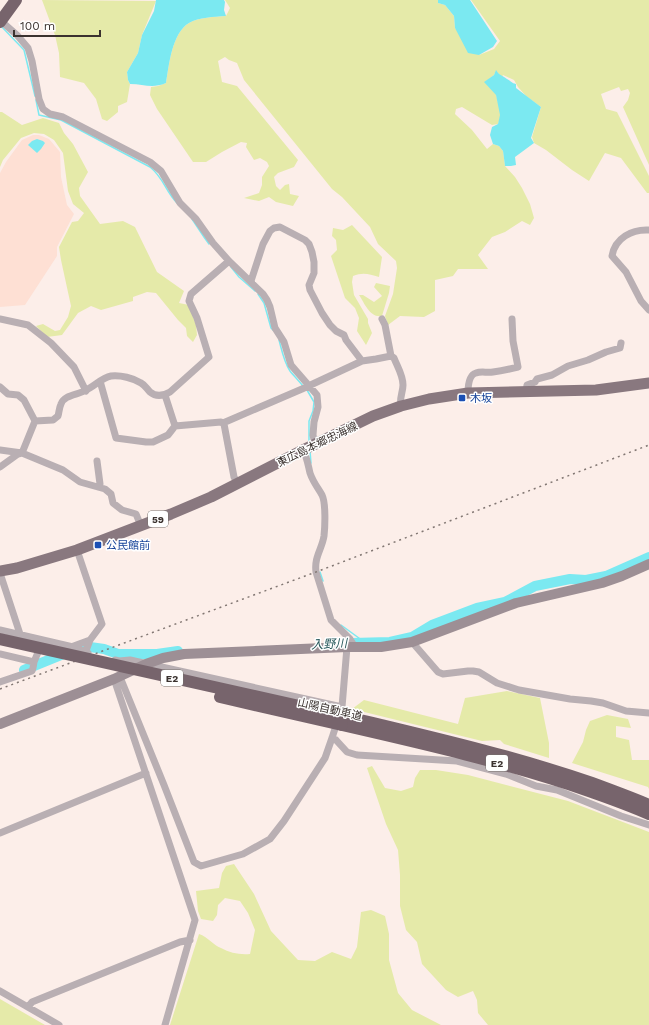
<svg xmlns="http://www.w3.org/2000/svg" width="649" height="1025" viewBox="0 0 649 1025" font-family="'Work Sans','Noto Sans JP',sans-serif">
	<rect width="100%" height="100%" fill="#fceee9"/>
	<path fill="#fee0d4" d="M33,135H39L49,139L60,152L61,177L67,205L74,214L57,247V256L25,305L0,307V173L6,162L22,140Z"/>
	<path fill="#e5eaa9" d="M42,0L156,1L142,35L138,53L127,72L128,80L130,84L127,102L118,106V112L107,121L102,119L96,99L84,83L60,77L59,53L55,35Z
		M225,0H438V3L445,5L454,16L455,28L479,55L494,49L500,41L471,0H649V165L623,107L628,100L630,93L628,89L621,91L619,87L601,94L606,109L617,112L649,176V193H647L621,158L605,153L589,181L572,170L546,150L534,143L532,137L541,107L526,96L518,87L514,80L503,75L502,77L496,71L494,75L485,82L496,94L501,115L498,124L492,125L462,107L456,109L455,114L472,130L487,149L493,144L499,146L503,151L505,166L515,177L522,188L530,204L534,218L530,225L522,221L505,232L492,237L478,255L488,269H458L453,276L435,280V311L424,317L400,316L388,325L385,316L393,294L397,268L396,261L378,244L370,227L342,197L332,189L244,80L237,63L229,60L225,57L218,61L222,82L237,86L298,160L294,167L278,173L274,177L276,186L280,190L285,185L289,184L290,194L299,196L293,206L276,202L269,197L259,201L244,198L259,193L262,185V177L269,166L267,162L260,158L254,160L246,147L247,143L241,142L222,152L206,162H193L157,109L150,95L151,87L158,86L166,83C169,65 172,33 189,23C199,17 214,17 226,16L230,8Z
		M0,112H2L22,125L43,118L59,123L64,133L73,144L88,172L79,188L80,196L100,224L123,221L135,227L157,272L184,291L179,303L189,305L196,325L197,335L193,342L187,336L186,328L178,320L156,293L147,292L133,297V301L101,310L91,306L78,313L62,335L47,337L36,326L43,324L55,331L60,330L68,317L71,306L61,260L59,247L72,222L78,221L84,213L73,204L68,191L63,153L54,140L44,134L34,133L21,138L3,160L0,167Z
		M352,225L382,257L379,277C369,274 363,272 353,276L352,282L354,295L368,319V323L372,333L366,345L357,331L359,318L355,308L345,298L331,256L337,250L336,240L332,236L333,228L343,230Z
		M376,283L390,286L389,293L382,316C370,318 365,304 359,295H363L374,302L382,296L374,287Z
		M507,691L540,698L549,743V758L504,744L500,740L482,741L352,709L364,700L458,724L465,698Z
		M607,715L628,719L631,728L616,726V737L629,740L632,760H649V789L648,787L572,763L583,742L586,730L590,721Z
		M372,766L385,788L401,791L413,787L415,778L420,770H436L468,775L568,801L649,832V1025H488L478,1013L477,1000L473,991L458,997L446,990L422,964L417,942L406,930L400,906V875L398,850L386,824L367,768Z
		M234,864L254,894L271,931L298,960L315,961L332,952L351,959L357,947L361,912L371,910L385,916L389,934V960L398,993L412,1010L441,1025H170L199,934C208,937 213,945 221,948C230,953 240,955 250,954L255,930L248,913L240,901L225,898L218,905L217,915L213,921L201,919L198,911L196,891L219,888L222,873L226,866Z
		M0,999L45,1025H0Z"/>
	<path fill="#7be9f1" d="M156,0H224L225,2L224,10L226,16C214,17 199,17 189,23C172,33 169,65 166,83C152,89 144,84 130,84L128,80L127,72L138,53L142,35L154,11Z
		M438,0H470L497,41L493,47L479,55L468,53L455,28L454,16L445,5L438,3Z
		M496,70C500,76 502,75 507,79C511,81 511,83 516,84V88L541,107L531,138L534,143L515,157L516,165L511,166H505L503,151L499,146L493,144L490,135L492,127L498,124L500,115L496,95L484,82L494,75Z
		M37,139L43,141L45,143L41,149L37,153L28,145L32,141Z"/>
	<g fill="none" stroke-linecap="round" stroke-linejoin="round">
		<path stroke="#7be9f1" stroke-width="1.5" d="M1,26L24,50L35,96
			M36,100L39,115L61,120L150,167C164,178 165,191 177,203
			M192,219L204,237L209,244
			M231,267L239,277L255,291
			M258,294L264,303L271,328L273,330
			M279,340C282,351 284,362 290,371C294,376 299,381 303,386
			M307,390L314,402L313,411L309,421V443
			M310,451L311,463
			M320,572L323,581
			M341,625L363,641L368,642"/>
		<path stroke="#7be9f1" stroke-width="10" d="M352,643L390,642L412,637L432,625L477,608L505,602L535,586L570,579L586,580L606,576L649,557
			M24,670L83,646L104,649L118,654H157L178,651"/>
		<path stroke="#b9afb3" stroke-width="7" d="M0,20L17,35L28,48L32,61L39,99L43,109L50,114L63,117L150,162L161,171L180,203L196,219L213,243L229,261L263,294L267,300L270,307L275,328L284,342L291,365L317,395L318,407L314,422L313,435L315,444
			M649,230C632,229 615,238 612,256L626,272L641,301L649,310
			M251,281L263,244L270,231L274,228L280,227L305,240L309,244L312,252L314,262V273L309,285L310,290L322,313L330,325L336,331L344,335L346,340L362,361L376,359L391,356
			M0,319L28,325L51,343L74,367L86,391
			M382,319L385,325L391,356L394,358C397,366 403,375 403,385C403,392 399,399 401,406
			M100,381L116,438L146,442H153L168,435L175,426
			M0,387L8,394L18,395L24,400L35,421
			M526,391L527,385L535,382L537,379L552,375L568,366L588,360L606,352L620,348L621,343
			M468,393C468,386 469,375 476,373C481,371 487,373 493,372C501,371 510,369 518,367L513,341L512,319
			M165,395L175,426L221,422L224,424L234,477L238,484
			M35,421L53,420L58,416C59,413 59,408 61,404C64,395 77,395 84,391C94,387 101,378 111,376C121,375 133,378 141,383C145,385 147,389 150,392C156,397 163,396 170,392L209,357L197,318L189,301L191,294L229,261
			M223,423L302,389L362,361
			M0,450L22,453L63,470L80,482L105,489L111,494L113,503L122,510L136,514L141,526
			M303,450C307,457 308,465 310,473C313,482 318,488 322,495C326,503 325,527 324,536C322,549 314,557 316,572L331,620L350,639L353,644L354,647
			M97,461L100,484L99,487
			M0,467L18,454L22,453L35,421
			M77,550L102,624L90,640L87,648L83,652
			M0,573L20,634
			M0,630L73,647L88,653
			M412,642L438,672L443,674L468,671H473L479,672L497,683L519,690L570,699L591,701L603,703L626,711L649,713
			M71,647L90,640
			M0,654L34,662
			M115,660L119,661L130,660L342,707
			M120,677L164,785L194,862L201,866L243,854L270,839L284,821L325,758L332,738L342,707L347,647
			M114,679L195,920L165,1025
			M0,682L32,671L33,668L34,662L41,645
			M332,738L336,740L347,752L357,755L457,761L506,774L536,786L557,790L621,816L649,825
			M0,833L146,773
			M0,991L59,1025
			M28,1007L32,1002L180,942L190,940"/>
		<path stroke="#9d8f95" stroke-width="10" d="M0,724L114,679L146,664L163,658L184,654L347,647H381L412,642L516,603L602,583L622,576L649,564"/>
		<path stroke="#89787f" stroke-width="11" d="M0,571L17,568L77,550L171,514L211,497L303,450L373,416L401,406L429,399L468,393L596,390L649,383"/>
		<path stroke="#77646c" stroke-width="12" d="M0,22L16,0
			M344,716C427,736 511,755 592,783C611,790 630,797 649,805
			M342,725C425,744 508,763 589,791C609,798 629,805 649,814"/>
		<path stroke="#827773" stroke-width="1.5" stroke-dasharray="2 4" stroke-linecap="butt" d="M0,689L316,572L649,445"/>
		<path stroke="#77646c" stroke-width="12" d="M0,639L344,716
			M220,697L342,725"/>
	</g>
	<g fill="#1a4fb4" stroke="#fff" stroke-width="1.5">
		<rect x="458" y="394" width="8" height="8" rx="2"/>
		<rect x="94" y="541" width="8" height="8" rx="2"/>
	</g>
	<g text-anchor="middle" stroke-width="3" stroke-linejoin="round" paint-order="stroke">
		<g fill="#fff" stroke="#76706d" stroke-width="1">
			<rect x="148" y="511" width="20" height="16" rx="3"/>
			<rect x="161" y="670" width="22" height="16" rx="3"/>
			<rect x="486" y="755" width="22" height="16" rx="3"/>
		</g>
		<g font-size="10" font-weight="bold" fill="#3b322f">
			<text x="158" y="523">59</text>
			<text x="172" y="682">E2</text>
			<text x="497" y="767">E2</text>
		</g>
		<g font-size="11" fill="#164399" stroke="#fff" text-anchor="start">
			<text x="470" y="402">木坂</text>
			<text x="106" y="549">公民館前</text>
		</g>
		<g font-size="11" fill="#3b322f" stroke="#fff">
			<text transform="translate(317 444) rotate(-26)" y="4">東広島本郷忠海線</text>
			<text transform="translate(330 709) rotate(13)" y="4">山陽自動車道</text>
		</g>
		<g font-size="12" font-style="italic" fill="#27585b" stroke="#fff">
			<text transform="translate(329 644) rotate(-2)" y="4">入野川</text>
		</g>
	</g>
	<path d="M14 30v6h86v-6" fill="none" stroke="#3b322f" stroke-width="2"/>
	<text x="20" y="30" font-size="12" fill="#3b322f" stroke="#ffffff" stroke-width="3" paint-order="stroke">100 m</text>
</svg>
